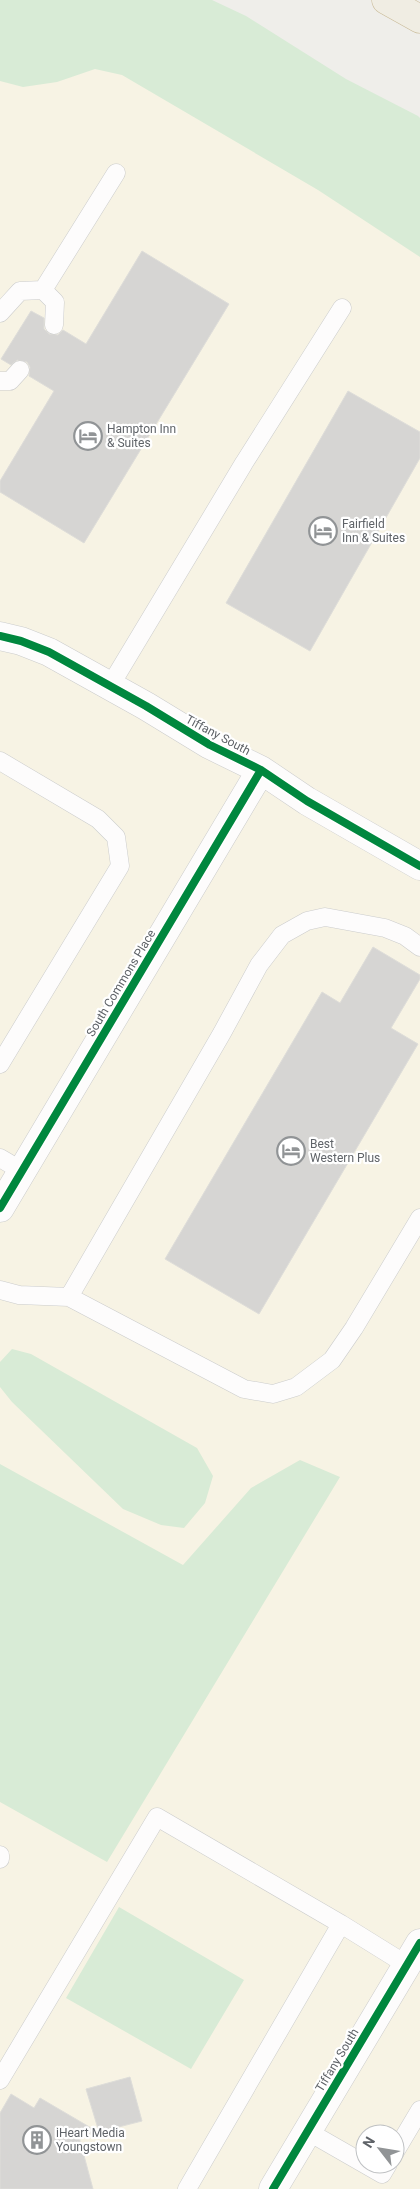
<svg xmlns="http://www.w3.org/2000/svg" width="420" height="2189" viewBox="0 0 420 2189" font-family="Roboto,sans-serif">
	<rect width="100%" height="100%" fill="#efeeea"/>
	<path fill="#f7f3e4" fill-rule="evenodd" d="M0,2L420,228V2189H0ZM365,2134H395V2164H365Z"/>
	<path fill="#d8ebd6" d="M0,0H212L246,16L346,79L418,116L420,118V257L318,190L122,75L95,69L57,82L23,87L0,81Z
		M12,1349L31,1354L197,1448L213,1476L205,1503L184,1528L161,1525L123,1509L12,1402L0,1387V1362Z
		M300,1460L340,1477L107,1862L0,1802V1464L183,1565L251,1488Z
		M119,1907L244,1980L191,2069L66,1998Z"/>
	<path fill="#d6d5d3" stroke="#deddd9" d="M142,251L229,304L84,543L0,492V481L54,391L29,376L30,367L27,362L17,360L11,365L1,359L31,311L44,318V329L49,334L58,335L63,330L86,344Z
		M348,391L420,432V458L310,651L226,603Z
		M373,947L420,975V979L391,1028L418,1044L259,1314L165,1259L322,992L340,1003Z
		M130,2077L142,2121L99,2132L86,2089Z
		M11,2094L34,2108L40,2098L98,2132L79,2137L93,2189H0V2113Z"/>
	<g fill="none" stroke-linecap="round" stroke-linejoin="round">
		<defs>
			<path id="service" d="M43,290L55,302L54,325
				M0,313L20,291L43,290L116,173
				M0,381H10L20,370
				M110,686L244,463L342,308
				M0,761L98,819L116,837L120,866L0,1064
				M0,1158L22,1171
				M0,1290L19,1295L69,1297L244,1389L273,1394L296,1387L332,1360L354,1328L420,1218
				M69,1297L222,1033L259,965L282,935L307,921L325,917L385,928L405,936L420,947
				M0,1855V1859
				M0,2080L157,1817L341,1924
				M307,2131L382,2174L388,2164
				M395,2152L420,2110
				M187,2189L341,1924L407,1965"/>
			<path id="minor" d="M0,636L21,641L49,652L146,706L210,745L261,770L307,801L420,866
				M0,1208L261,770
				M273,2189L420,1943"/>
			<path id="motorway" d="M386,0L420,19"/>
		</defs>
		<use href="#service" stroke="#cbcccc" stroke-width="19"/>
		<use href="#minor" stroke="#cbcccc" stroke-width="29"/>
		<use href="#motorway" stroke="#c8b996" stroke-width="29"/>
		<use href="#service" stroke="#fdfcfc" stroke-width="18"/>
		<use href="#minor" stroke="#fdfcfc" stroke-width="28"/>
		<use href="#motorway" stroke="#f0ede3" stroke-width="28"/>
		<defs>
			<path id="cycleway" d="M0,636L21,641L49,652L146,706L210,745L261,770L307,801L420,866
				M0,1208L261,770
				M273,2189L420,1943"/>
		</defs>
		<use href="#cycleway" stroke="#fff" stroke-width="11"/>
		<use href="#cycleway" stroke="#00873e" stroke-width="8"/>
	</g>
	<defs>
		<symbol id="hotel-ring" viewBox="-11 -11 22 22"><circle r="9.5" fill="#fff" stroke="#919496" stroke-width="1.5"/><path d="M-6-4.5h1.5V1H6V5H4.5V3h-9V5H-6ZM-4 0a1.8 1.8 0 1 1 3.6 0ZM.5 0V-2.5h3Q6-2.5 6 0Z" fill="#919496"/></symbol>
		<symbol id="building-ring" viewBox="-11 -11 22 22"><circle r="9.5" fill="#fff" stroke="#919496" stroke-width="1.5"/><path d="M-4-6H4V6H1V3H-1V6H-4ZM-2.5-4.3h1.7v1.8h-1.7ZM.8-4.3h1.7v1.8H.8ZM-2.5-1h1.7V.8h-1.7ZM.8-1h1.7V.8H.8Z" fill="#919496"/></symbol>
	</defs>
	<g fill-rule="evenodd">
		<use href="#hotel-ring" x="72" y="420" width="32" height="32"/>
		<use href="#hotel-ring" x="307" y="515" width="32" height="32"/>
		<use href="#hotel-ring" x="275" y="1135" width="32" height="32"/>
		<use href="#building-ring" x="21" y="2124" width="32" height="32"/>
	</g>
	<g text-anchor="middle" stroke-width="4.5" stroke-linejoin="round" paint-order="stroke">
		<g font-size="12" fill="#5f6368" stroke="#fff" text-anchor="start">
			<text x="107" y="433">Hampton Inn<tspan x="107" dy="14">&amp; Suites</tspan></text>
			<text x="342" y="528">Fairfield<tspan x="342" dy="14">Inn &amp; Suites</tspan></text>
			<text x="310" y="1148">Best<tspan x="310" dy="14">Western Plus</tspan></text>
			<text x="56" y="2137">iHeart Media<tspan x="56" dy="14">Youngstown</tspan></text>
		</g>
		<g font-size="12" fill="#5f6368" stroke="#fff">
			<text transform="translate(218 735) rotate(28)" y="4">Tiffany South</text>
			<text transform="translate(121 983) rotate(-59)" y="4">South Commons Place</text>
			<text transform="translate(337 2060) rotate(-59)" y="4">Tiffany South</text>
		</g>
	</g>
	<g transform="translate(380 2149) rotate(301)"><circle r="24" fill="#ffffff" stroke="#bfc1c3"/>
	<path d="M0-4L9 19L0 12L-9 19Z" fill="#919496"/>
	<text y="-8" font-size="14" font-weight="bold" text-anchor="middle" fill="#5f6368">N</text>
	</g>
</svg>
